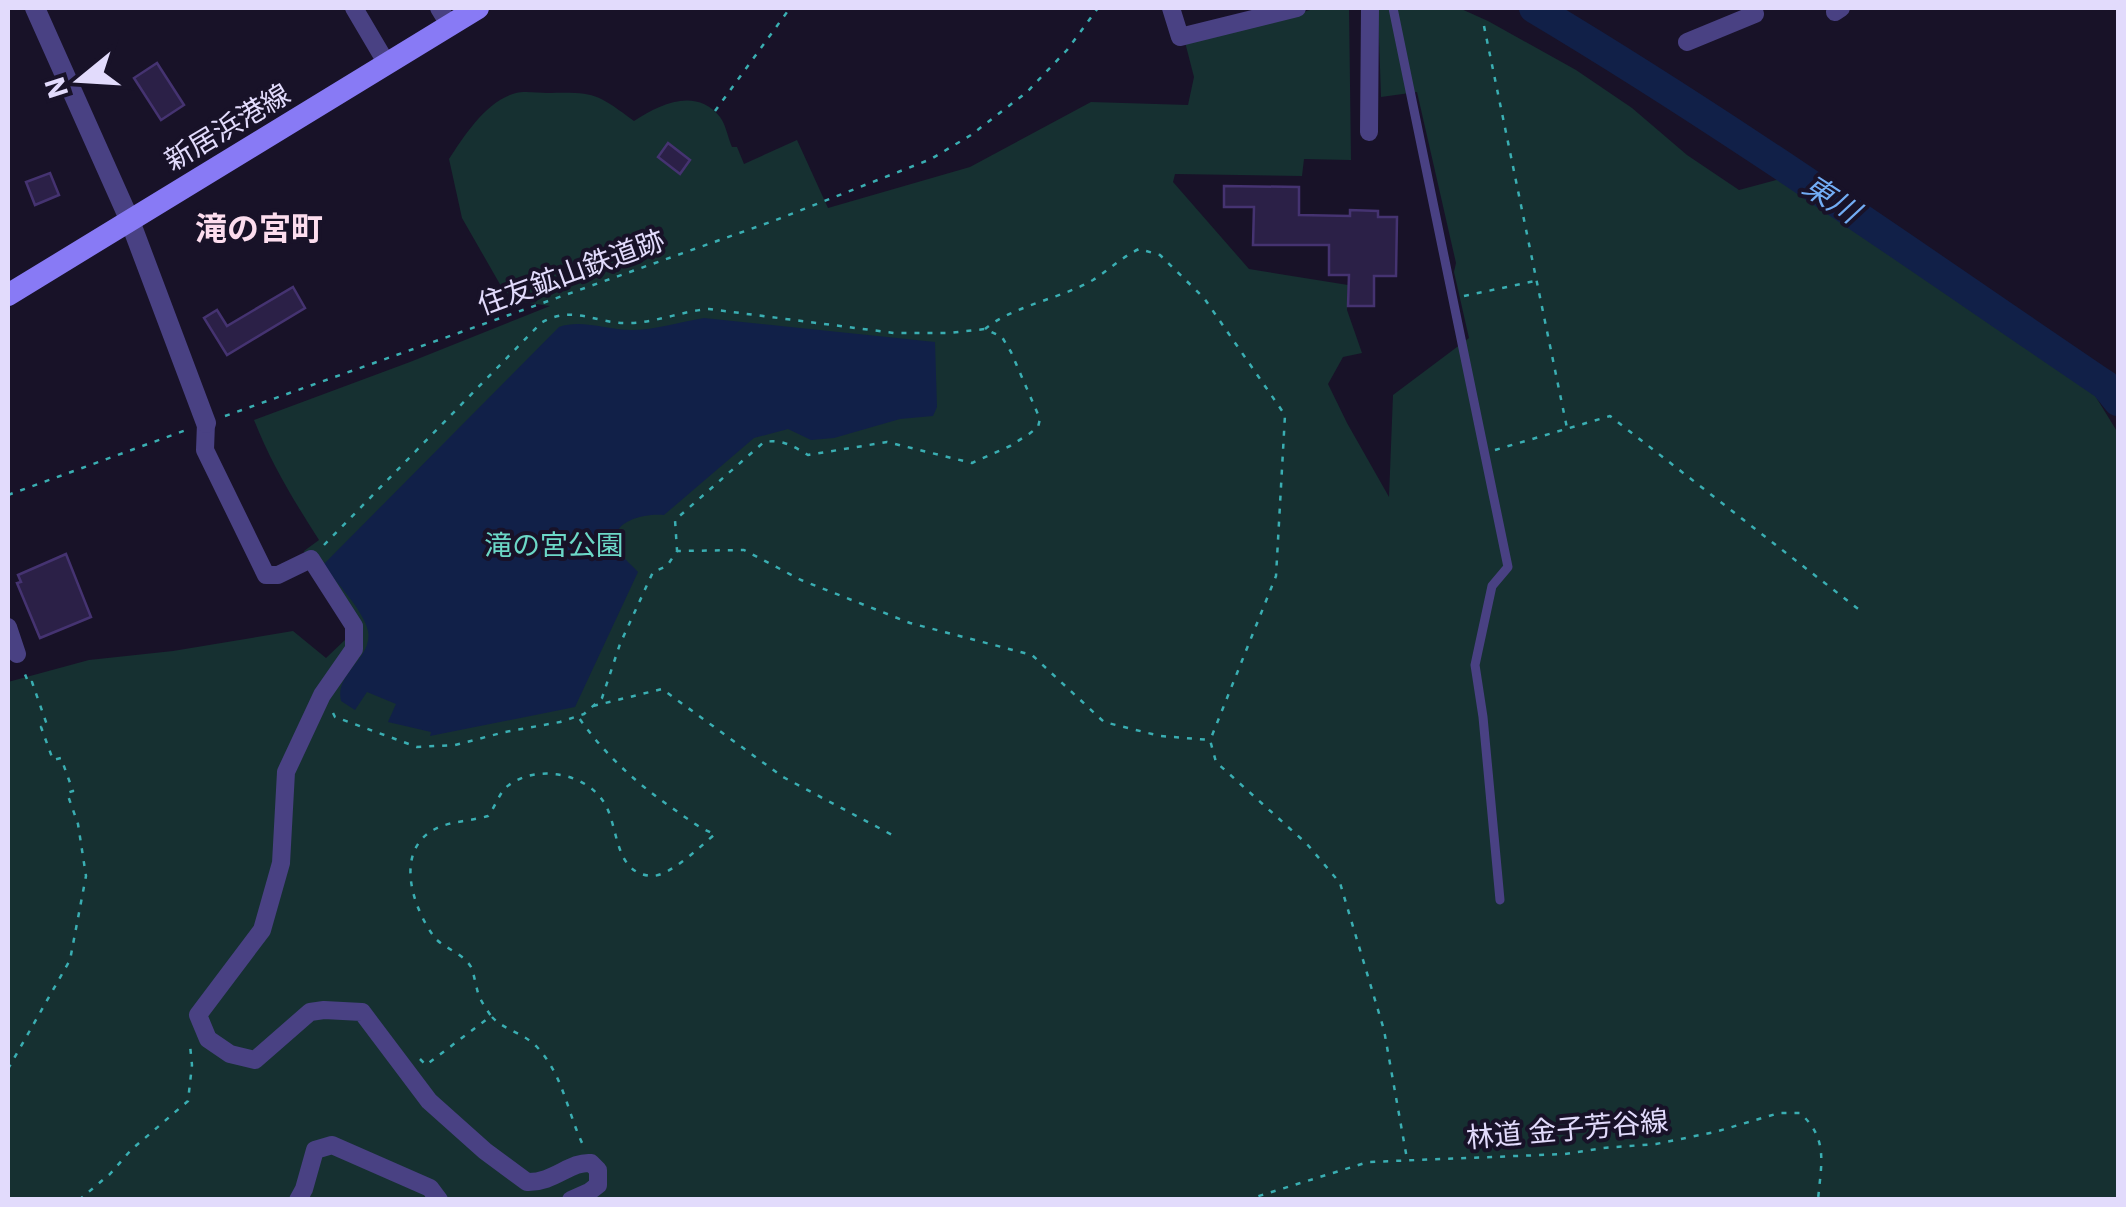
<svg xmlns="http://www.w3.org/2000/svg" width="2126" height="1207" viewBox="0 0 2126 1207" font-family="'IBM Plex Sans','Noto Sans JP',sans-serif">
	<rect width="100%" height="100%" fill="#181228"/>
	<path fill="#163031" d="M1318,8H1349L1351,160L1304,159L1302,176L1175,174L1173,182L1249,269L1348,285L1347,310L1362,353L1343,357L1328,384L1347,423L1389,497L1393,395L1469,338L1454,272L1456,263L1417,92L1381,97L1378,8H1459L1488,21L1576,70L1632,108L1687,155L1739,190L1787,177L1947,291L2091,389L2118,433V1199L8,1200V682L89,660L173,651L293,631L326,658L346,639V625L315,580L304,551L319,540C294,501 271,463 254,420L410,362L550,306L515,301L501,286L462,218L449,159C464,136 487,100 516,93C525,91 538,93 547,93C595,92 596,93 634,121C660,104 696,87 720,117C726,125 728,138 732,147H737L744,164L797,140L828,208L970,167L1091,102L1188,105L1194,77L1185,42Z"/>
	<path fill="#112048" d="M704,318L935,342L937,407L933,416L900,419L834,438L811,440L788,429L754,438L664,515C647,513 608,520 617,546C620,556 631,564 638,572L575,707L430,736L431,732L388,722L396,704L367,692L355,710L341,701C334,673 373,659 368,631C364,611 336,582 323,565L559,327C581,319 607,330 631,330C655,330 680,322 704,318Z"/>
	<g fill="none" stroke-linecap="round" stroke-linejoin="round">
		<path stroke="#112048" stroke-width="30" d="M1534,8C1730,125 1916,257 2105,385L2118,401"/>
	</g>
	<path fill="#2b2047" stroke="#453371" stroke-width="2.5" d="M157,63L184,105L161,120L134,78Z
		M668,143L690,160L680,174L658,157Z
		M50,173L59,195L35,205L26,182Z
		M1224,186L1299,187V215L1350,216V210L1378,211V217H1397L1396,276H1374V306H1348L1349,275H1329V245H1253L1254,207H1224Z
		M293,287L305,308L227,355L204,318L217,310L227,326Z
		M66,554L91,617L40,638L17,583L21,582L18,575Z"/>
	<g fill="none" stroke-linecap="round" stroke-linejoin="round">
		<path stroke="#3aaeb2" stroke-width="2.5" stroke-dasharray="5 8" stroke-linecap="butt" d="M1484,26L1567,428
			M715,111L790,8
			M1464,296L1535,281
			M985,329C1012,306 1060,299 1093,280C1109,270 1122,257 1139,249L1160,255L1204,298L1285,415L1276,576L1211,738
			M225,416L776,220L931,159L971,135L1027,92L1067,50L1098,8
			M1495,450L1610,416L1862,612
			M8,495L189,429
			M324,545L541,323C573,304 596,324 628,323C655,323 682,311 709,309L894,333H949L985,329L1002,337L1011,352L1040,419L1038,427L1029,434L1010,446L972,463L887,442L808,455C793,446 782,439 764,442L675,520L677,550
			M593,706L662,689L783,777L896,837
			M333,713L335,717L417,747L455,745L505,732L560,722L584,714L602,698L620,644L653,572L667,566L677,551L744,550L801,580L910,623L1032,655L1104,722L1160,736L1210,740L1216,762L1307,844L1340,883L1384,1030L1407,1159
			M492,1017C504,1030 524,1033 537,1047C564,1076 567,1113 584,1147
			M420,1059L426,1065L491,1016C485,1007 479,999 477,989C475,982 474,974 471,967C463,953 445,949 435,938C413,909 393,851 435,829C450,821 472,821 488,816C496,806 499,792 509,785C538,764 587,773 605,804C619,828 614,874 652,876C670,876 701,846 715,834C700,829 688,819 675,810C637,784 605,755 579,718
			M8,1069L70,960L86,876L78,824L67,793L73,791L61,758L53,760L41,727L47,725L32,682L29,684L24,672
			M79,1200L110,1174L131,1150L188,1101L192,1065L190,1045
			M1246,1200L1368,1162L1565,1154L1603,1148L1656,1144L1715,1132L1779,1113H1800C1829,1139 1821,1164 1818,1200"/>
		<path stroke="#494183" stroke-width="9" d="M1393,8L1508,567L1492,586L1475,665L1483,717L1500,900"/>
		<path stroke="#494183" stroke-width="18" d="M354,8L387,64
			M439,8L450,26
			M1171,8L1180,37L1297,8
			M1835,12L1841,8
			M1687,42L1755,14L1753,8
			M1369,132L1370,8
			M206,423L205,450L266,575H278L311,559L354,626V649L322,695L286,772L281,863L262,930L198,1015L208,1039L230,1054L255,1060L310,1012L324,1010L362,1012L429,1101L485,1151L527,1182C554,1183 570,1161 591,1163L598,1170V1185L589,1192L571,1200
			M8,627L17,654
			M298,1200L304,1189L315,1150L332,1145L430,1188L439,1200"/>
		<path stroke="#494183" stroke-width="20" d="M35,8L130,221L206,423"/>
		<path stroke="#887af5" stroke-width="22" d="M8,295L478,8"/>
	</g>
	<g text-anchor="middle" stroke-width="8" stroke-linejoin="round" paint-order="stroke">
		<g font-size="28" fill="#e2dbfc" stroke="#181228">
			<text transform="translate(227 127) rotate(-31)" y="10">新居浜港線</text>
			<text transform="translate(571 272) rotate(-20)" y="10">住友鉱山鉄道跡</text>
			<text transform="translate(1567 1129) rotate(-5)" y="10">林道 金子芳谷線</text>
		</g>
		<g font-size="28" fill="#6cd8c7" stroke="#181228">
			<text x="554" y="555">滝の宮公園</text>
		</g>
		<g font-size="30" font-style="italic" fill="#72acf4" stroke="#181228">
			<text transform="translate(1831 199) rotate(33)" y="10">東川</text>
		</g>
		<g font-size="32" font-weight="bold" fill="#fcddee" stroke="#181228">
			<text x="259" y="240">滝の宮町</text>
		</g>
	</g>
	<rect width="2126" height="1207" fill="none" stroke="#e2dbfc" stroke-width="20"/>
	<g transform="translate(80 80) rotate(252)" stroke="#181228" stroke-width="8" paint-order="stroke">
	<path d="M0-8L18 38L0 25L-18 38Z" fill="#e2dbfc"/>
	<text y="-15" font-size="28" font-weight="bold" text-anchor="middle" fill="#e2dbfc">N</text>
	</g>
</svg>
